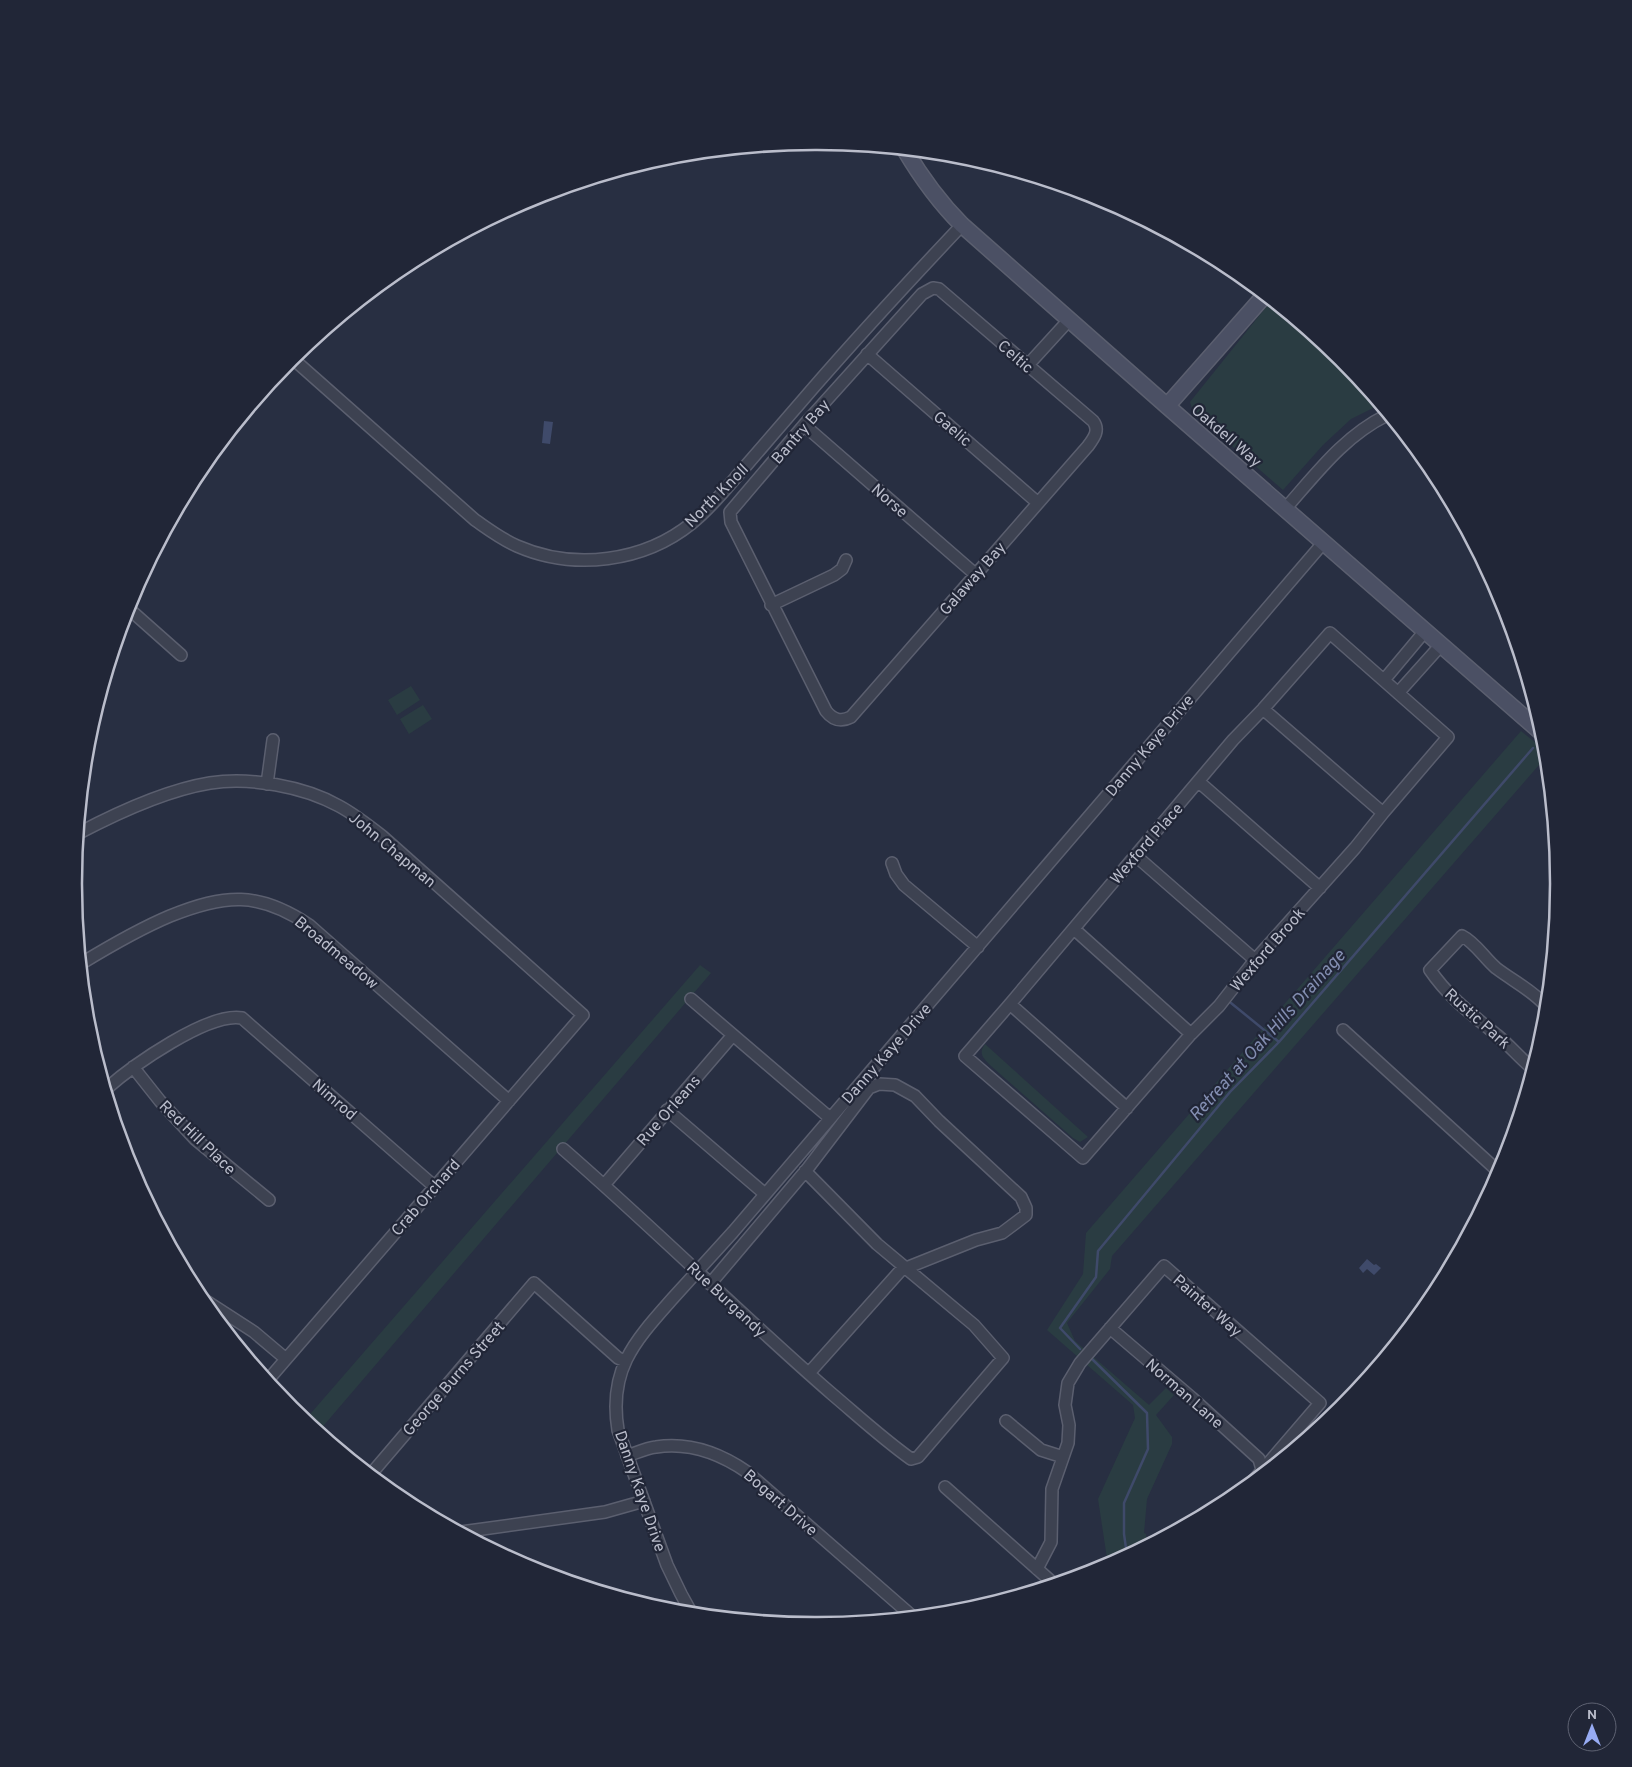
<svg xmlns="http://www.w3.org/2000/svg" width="1632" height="1767" viewBox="0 0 1632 1767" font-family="Overpass,sans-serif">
	<rect width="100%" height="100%" fill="#282f42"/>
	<path fill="#2a3c42" d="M1271,301L1341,359L1379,405L1351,419L1323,445L1283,490L1193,412L1190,402Z
		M411,686L420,700L397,715L388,700Z
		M423,705L432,719L409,734L400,719Z
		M1521,731L1545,750L1546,757L1112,1256L1110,1269L1067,1323L1075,1341L1149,1405L1166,1388L1174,1395L1156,1415L1172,1437V1444L1147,1499L1144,1533L1146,1534V1545L1108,1565L1098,1499L1135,1418L1133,1405L1047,1330L1083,1274L1086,1233Z
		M700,965L711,973L319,1431L305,1420Z
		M985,1044L1088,1137L1080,1142L1073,1138L991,1066C983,1058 978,1054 985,1044Z"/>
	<path fill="#3f4a6a" d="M544,421L553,422L550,444L542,443Z
		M1367,1259L1374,1265L1376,1264L1381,1268L1374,1275L1367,1269L1363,1273L1359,1268Z"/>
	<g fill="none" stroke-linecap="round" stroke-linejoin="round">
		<path stroke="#3f4a6a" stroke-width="2.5" d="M1231,1003L1279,1042
			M1080,1349L1060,1328L1096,1277L1098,1251L1230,1092L1279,1042L1533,748
			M1092,1359L1147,1413L1148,1449L1124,1503V1534L1127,1555"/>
		<defs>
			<path id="street" d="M933,288L939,289L1093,421C1100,430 1094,438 1088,446L851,717C841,722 833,720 826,711L731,522L730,512L804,425L922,294Z
				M867,354L1038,503
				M292,358L475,520C488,529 501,539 517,546C574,571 644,562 692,523C712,507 728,486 744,468C767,441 791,414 814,387C862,332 912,278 962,225
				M1027,366L1069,320
				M804,425L975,574
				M1285,509C1316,474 1344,436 1387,415
				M771,605L834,575L842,569L846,560
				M128,608L181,655
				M1330,633L1448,737L1383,813L1355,848L1255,960L1219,1006L1191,1034L1083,1158L965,1056L1010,1004L1233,740L1263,709Z
				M1384,680L1425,631
				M1398,693L1441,645
				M1263,709L1383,813
				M1199,782L1320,888
				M267,784L273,740
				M79,833C117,813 167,790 210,783C250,777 303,786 339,806C354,814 368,825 382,836L583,1015L268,1380
				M1136,856L1255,960
				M892,863L896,874L904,885L978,947
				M1074,929L1191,1034
				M82,963C110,946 139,929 170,916C225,894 258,891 309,925L509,1101
				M691,999L830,1118
				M1010,1004L1127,1108
				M1343,1030L1499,1172
				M133,1067L160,1101L195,1139L269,1200
				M1532,1068C1520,1058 1510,1046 1498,1036C1473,1015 1449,998 1430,970L1462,936C1476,943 1484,958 1496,968C1513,981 1532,990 1546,1006
				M106,1089C132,1066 208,1012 242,1018L435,1187
				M667,1110L765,1194
				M563,1149C655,1229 740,1314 832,1394C858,1416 883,1439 911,1459L918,1457L1003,1358L974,1325L877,1244L805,1171
				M604,1185L733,1035
				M710,1284L808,1168L869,1088L879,1084L895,1085L915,1096L939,1121L1021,1197L1026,1208V1215L1002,1233L976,1240L901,1270L809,1373
				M200,1297L254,1332L286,1359
				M1110,1328L1192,1398L1259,1459L1263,1473
				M1006,1421L1041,1450L1063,1457
				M627,1456C636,1453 646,1448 656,1447C689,1442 721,1454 747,1472L912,1616
				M371,1474L534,1283L618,1358L625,1361
				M945,1487L1053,1583
				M461,1532L605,1512L644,1501
				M1037,1569L1051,1542L1052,1489L1068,1443L1069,1425L1065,1405L1068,1383L1080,1363L1164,1266L1320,1403L1253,1481
				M692,1614L681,1594L667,1565L618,1430C608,1369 635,1341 673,1298C693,1276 713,1254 733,1232L1324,542"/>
			<path id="secondary" d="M905,150C921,177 940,203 962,225L1167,406L1542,733
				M1167,406L1264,296"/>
		</defs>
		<use href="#street" stroke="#5b5f6f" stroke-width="14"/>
		<use href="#secondary" stroke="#5b5f6f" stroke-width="18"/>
		<use href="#street" stroke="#3d4251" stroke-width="11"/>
		<use href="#secondary" stroke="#4b5064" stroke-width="15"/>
	</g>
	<g text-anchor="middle" stroke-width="4.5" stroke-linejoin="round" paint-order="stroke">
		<g font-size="16" fill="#babdcb" stroke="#212637">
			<text transform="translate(1016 356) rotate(41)" y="6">Celtic</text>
			<text transform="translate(953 428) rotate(41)" y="6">Gaelic</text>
			<text transform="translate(800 431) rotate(-49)" y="6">Bantry Bay</text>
			<text transform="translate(1227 435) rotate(41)" y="6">Oakdell Way</text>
			<text transform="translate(716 495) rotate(-45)" y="6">North Knoll</text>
			<text transform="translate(890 500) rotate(41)" y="6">Norse</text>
			<text transform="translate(972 578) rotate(-49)" y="6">Galaway Bay</text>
			<text transform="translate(1149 745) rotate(-50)" y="6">Danny Kaye Drive</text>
			<text transform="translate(1146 843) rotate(-49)" y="6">Wexford Place</text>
			<text transform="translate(393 849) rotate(40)" y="6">John Chapman</text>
			<text transform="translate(1267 949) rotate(-49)" y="6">Wexford Brook</text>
			<text transform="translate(337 952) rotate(40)" y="6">Broadmeadow</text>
			<text transform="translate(1478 1018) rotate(42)" y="6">Rustic Park</text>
			<text transform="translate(886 1053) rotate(-49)" y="6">Danny Kaye Drive</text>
			<text transform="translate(335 1099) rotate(41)" y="6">Nimrod</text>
			<text transform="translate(668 1110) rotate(-49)" y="6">Rue Orleans</text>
			<text transform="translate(198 1137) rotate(44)" y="6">Red Hill Place</text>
			<text transform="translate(425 1197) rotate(-49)" y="6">Crab Orchard</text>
			<text transform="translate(727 1299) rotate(43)" y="6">Rue Burgandy</text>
			<text transform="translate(1208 1305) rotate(41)" y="6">Painter Way</text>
			<text transform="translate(453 1378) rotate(-49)" y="6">George Burns Street</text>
			<text transform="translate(1185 1393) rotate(41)" y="6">Norman Lane</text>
			<text transform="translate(641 1491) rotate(71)" y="6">Danny Kaye Drive</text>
			<text transform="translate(781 1502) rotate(41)" y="6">Bogart Drive</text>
		</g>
		<g font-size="18" font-style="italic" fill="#838eb1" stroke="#212637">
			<text transform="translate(1267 1035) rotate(-48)" y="6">Retreat at Oak Hills Drainage</text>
		</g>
	</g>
	<path d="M0 0H1632V1767H0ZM815 150H817A733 733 0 0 1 1550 883V884A733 733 0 0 1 817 1617H815A733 733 0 0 1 82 884V883A733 733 0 0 1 815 150Z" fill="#212637" fill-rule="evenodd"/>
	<path fill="none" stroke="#babdcb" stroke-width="2.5" d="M815 150H817A733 733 0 0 1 1550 883V884A733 733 0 0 1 817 1617H815A733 733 0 0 1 82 884V883A733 733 0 0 1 815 150Z"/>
	<g transform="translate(1592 1727)"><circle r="24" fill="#212637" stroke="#5e6272"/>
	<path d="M0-4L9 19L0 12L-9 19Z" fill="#97abf3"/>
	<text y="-8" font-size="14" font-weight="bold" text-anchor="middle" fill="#babdcb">N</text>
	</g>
</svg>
